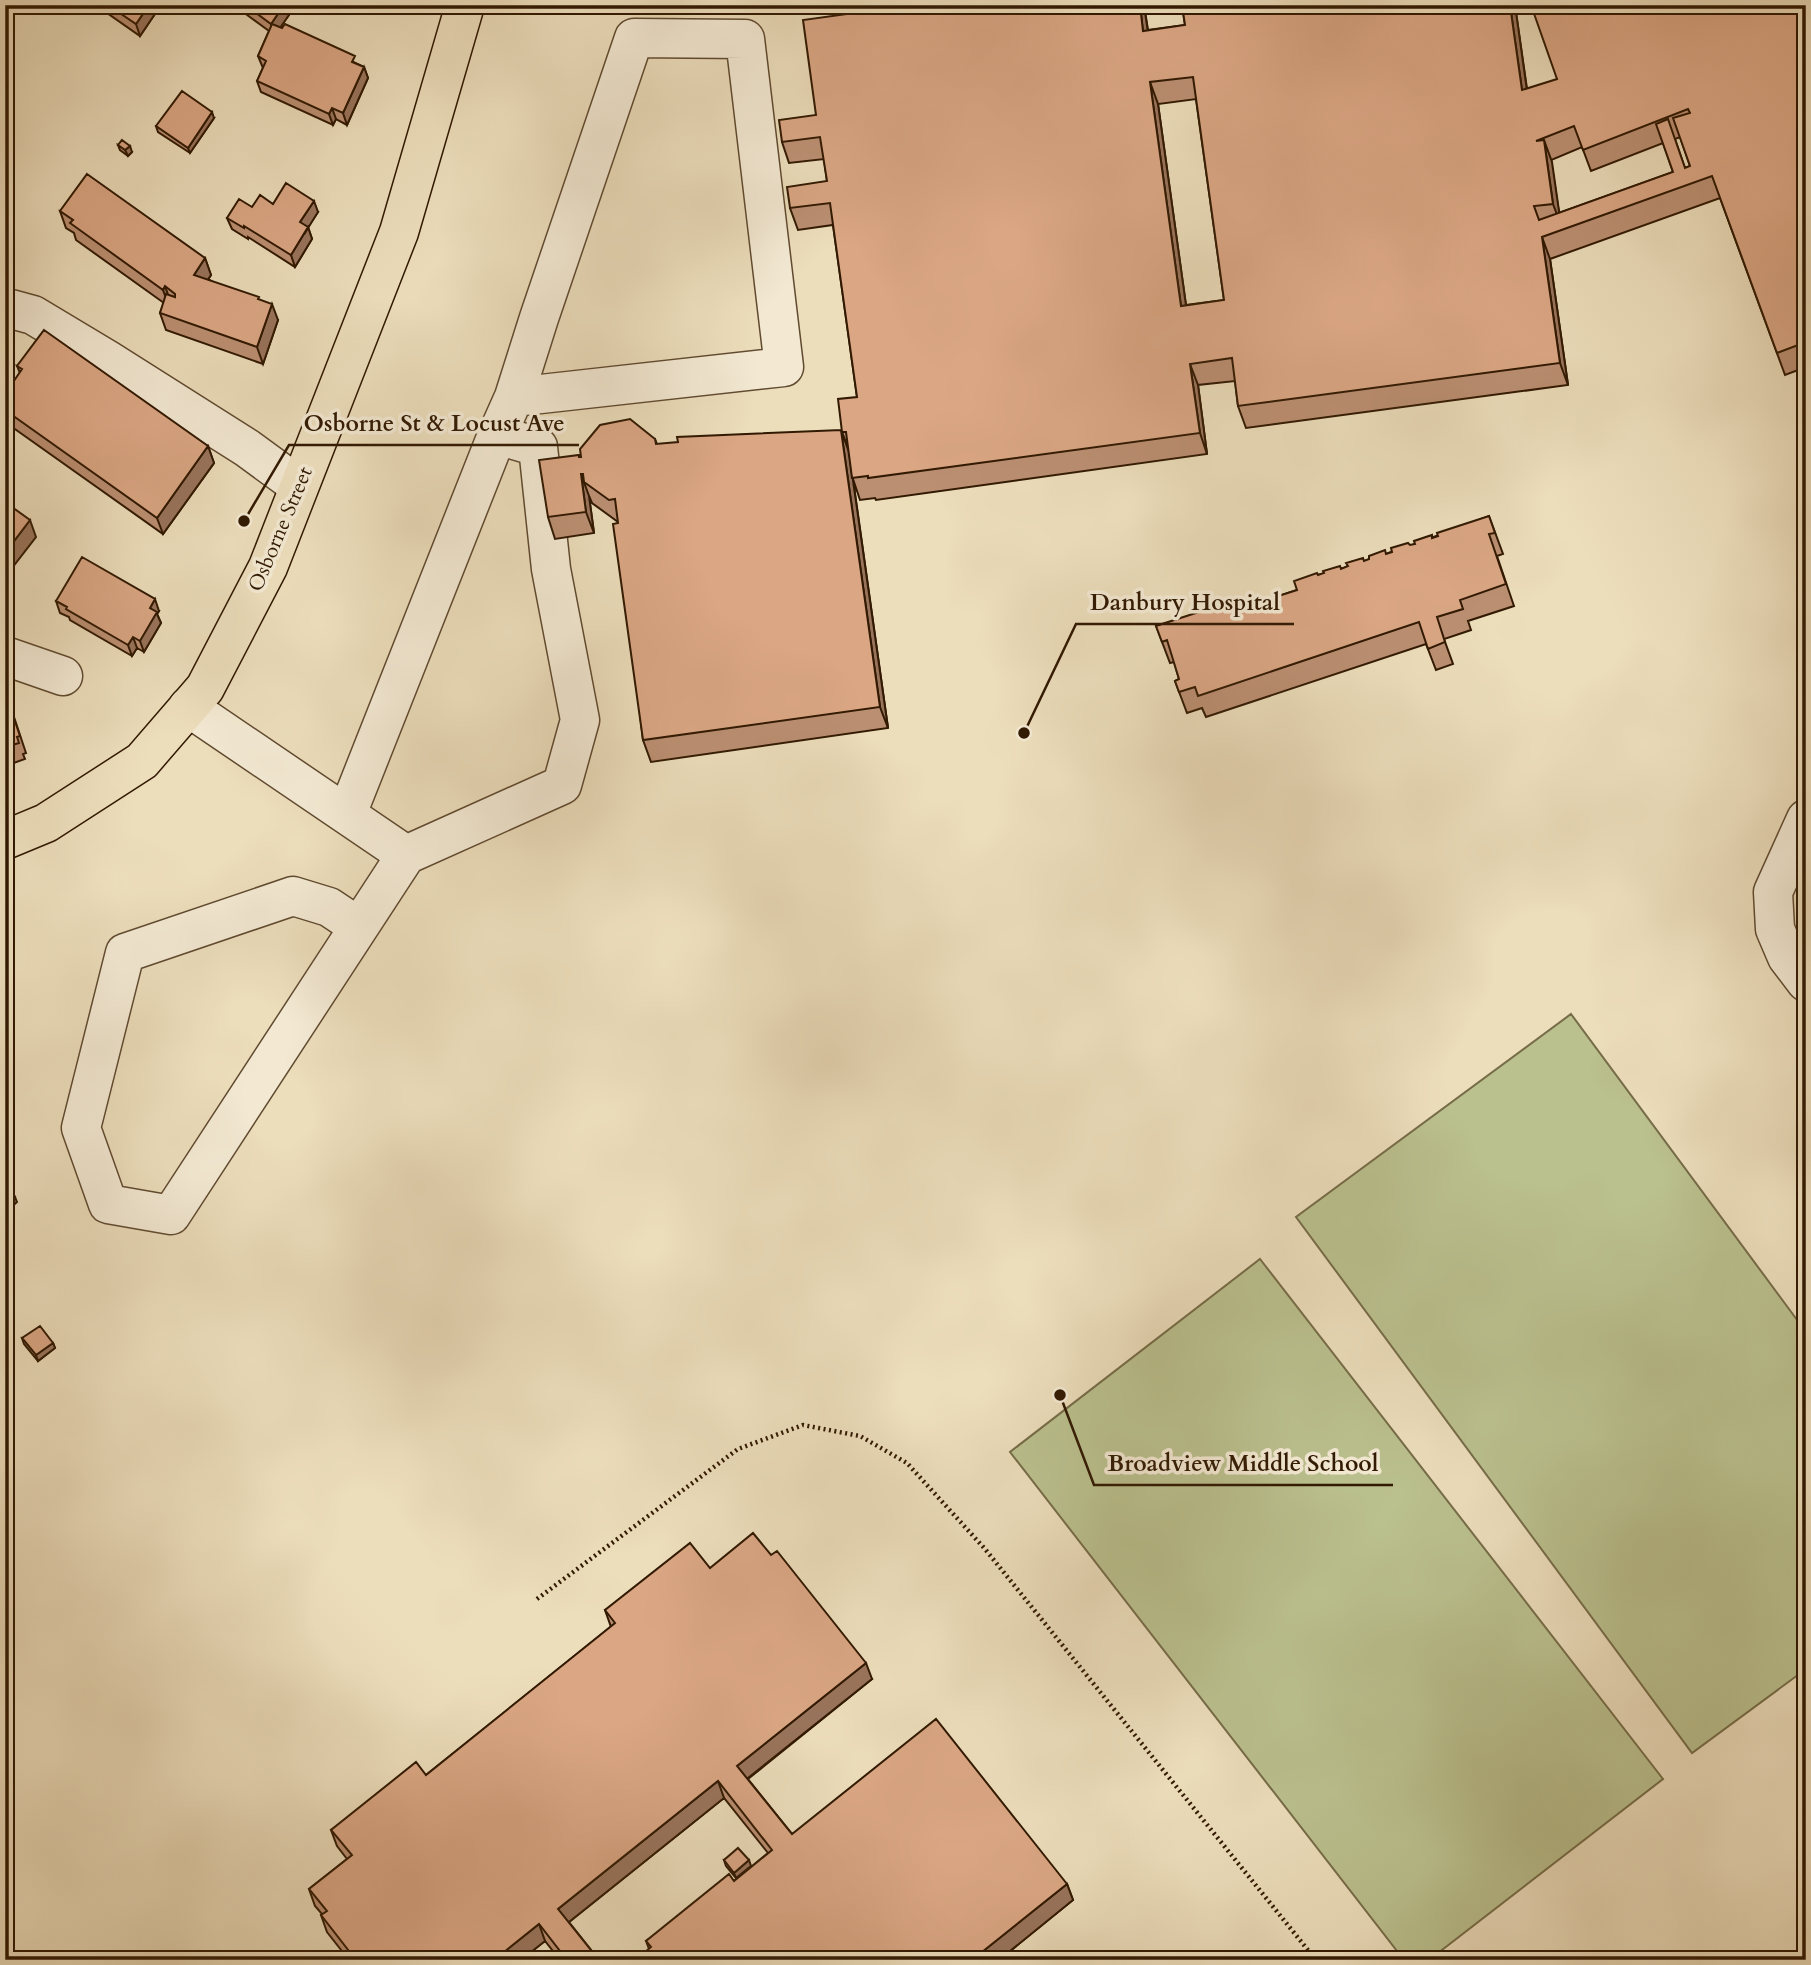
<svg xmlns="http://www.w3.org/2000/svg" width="1811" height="1965" viewBox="0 0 1811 1965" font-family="Cardo,serif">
	<rect width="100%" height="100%" fill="#ecddbb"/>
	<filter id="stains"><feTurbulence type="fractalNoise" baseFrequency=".00286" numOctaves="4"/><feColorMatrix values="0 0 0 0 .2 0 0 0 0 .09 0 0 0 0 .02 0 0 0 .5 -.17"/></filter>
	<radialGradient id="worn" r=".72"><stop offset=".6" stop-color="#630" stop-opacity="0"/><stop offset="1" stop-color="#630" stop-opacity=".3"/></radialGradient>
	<path fill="#bac08e" stroke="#766c48" stroke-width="2" d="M1571,1014L1806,1332V1669L1692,1753L1296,1217Z
		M1260,1259L1663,1779L1429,1960H1404L1010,1452Z"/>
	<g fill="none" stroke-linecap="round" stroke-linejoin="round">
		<defs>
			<path id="minor" d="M5,312L11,309L33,315L108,360L247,448L299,486
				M5,656L63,676
				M188,707L406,855L562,785L580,720L551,569L538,447L497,435
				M347,814L497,435L514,397L539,318L634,38L745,39L784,367L514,397
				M1806,819L1773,892L1775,929L1787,957L1806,982
				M359,927L329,907L293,896L125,953L81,1128L108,1204L171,1215L406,855"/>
			<path id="major" d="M5,840L46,823L142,761L205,688L268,567L399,232L465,5"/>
		</defs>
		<use href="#minor" stroke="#604a30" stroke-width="41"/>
		<use href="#major" stroke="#311902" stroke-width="41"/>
		<path stroke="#311902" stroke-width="4.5" stroke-dasharray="2 3.5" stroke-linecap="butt" d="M537,1599L738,1449L803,1425L860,1436L907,1463L985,1549L1316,1960"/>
		<use href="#minor" stroke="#f3e9d3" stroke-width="38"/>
		<use href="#major" stroke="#ecddbb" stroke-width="38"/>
	</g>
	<path fill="#bb8f72" stroke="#311902" stroke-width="2" fill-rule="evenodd" d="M99,5H161L140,36L100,8Z
		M241,5H296L280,27L364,67L368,78L347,125L336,119L333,125L261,92L257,81L263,68L258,56L269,31L243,12Z
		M912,5H1144L1148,30L1185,25L1182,5H1515L1527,89L1806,5V367L1785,375L1720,198L1550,259L1568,385L1246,428L1238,406L1235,381L1198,385L1207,454L876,500L875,498L860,500L853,479L888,728L651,762L643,740L618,522L592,503L589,496L594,533L555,539L548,517L579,457L655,439L657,444L849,451L842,432L857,397L833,225L798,230L790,208L827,181L824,159L789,163L782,142L816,115ZM1196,99L1224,300L1186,305L1158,104ZM1680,137L1690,166L1685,168L1675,139ZM1663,143L1673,172L1559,213L1551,160L1582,147L1591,171Z
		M214,118L190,153L158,132L156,126Z
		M118,145L132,152L128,156L120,150Z
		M273,204L318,212L308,227L312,239L295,267L248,237V239L232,229L227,218Z
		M60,211L205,258L211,275L208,279L278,320L263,364L166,330L160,313L164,303L76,240L74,233L66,228Z
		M17,366L208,446L214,463L163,534L5,422V394L20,373Z
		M1489,516L1503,554L1497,556L1514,606L1468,621L1471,630L1444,639L1453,664L1436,670L1426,644L1206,717L1202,708L1187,713L1175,681L1179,679L1174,662L1170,663L1156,626L1209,611L1241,608L1297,590L1318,575L1341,569L1415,544Z
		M56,601L159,611L157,614L161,623L144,652L137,648L132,656L70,620L69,617L60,613Z
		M5,690L26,753L23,754L25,759L8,765L6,759H5Z
		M22,1338L53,1343L55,1348L38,1361L24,1344Z
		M710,1568L872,1679L748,1779L792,1834L1067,1884L1073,1900L999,1960H636L649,1949L646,1941L734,1881L768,1853L724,1798L569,1922L599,1960H560L545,1941L521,1960H349L327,1932L321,1915L322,1914L315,1906L309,1889L347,1859L337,1846L331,1830L426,1775L611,1627L605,1610Z
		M724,1860L751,1866L736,1878L726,1866Z"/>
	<path fill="#99745c" stroke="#311902" stroke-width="2" d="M149,5H161L140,36L136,24Z
		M284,5H296L275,35L271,24Z
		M1140,5H1144L1151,53L1143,31Z
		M1510,5H1515L1530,112L1522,90Z
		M364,67L368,78L347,125L343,113Z
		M1150,82L1158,104L1189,327L1181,306Z
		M332,108L336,119L333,125L329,114Z
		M212,112L214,118L190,153L188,148Z
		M1544,140L1552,162L1561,225L1553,204Z
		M130,146L132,152L128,156L125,150Z
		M314,201L318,212L305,233L300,222Z
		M308,227L312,239L295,267L291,255Z
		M1542,237L1550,259L1568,385L1560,363Z
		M205,258L211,275L200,291L194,275Z
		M165,286L171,303L169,306L163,290Z
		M272,304L278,320L263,364L257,347Z
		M1190,364L1198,385L1207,454L1200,433Z
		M841,430L849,452L888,728L880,707Z
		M208,446L214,463L163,534L157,518Z
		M581,474L589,496L594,533L586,512Z
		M30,520L36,537L5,577V553Z
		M155,599L159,611L157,614L161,623L144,652L140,641L150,608Z
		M133,637L137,648L132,656L128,645Z
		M15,1197L17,1202L5,1213V1206Z
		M53,1343L55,1348L38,1361L36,1355Z
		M866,1663L872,1679L743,1782L737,1766Z
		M718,1781L724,1798L564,1926L558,1909Z
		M749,1860L751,1866L736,1878L734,1873Z
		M1067,1884L1073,1900L999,1960H972Z
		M539,1924L545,1941L521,1960H494Z"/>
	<path fill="#daa684" stroke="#311902" stroke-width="2" fill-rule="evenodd" d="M108,5H149L136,24Z
		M245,5H284L271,24Z
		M912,5H1140L1143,31L1185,25L1182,5H1510L1522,90L1557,79L1531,5H1806V342L1777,353L1712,176L1542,237L1560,363L1238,406L1232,358L1190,364L1200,433L868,478V476L852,478L846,432H842L838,399L857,397L830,203L790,208L787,187L827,181L820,137L782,142L779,120L816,115L803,20ZM1193,77L1224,300L1181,306L1150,82ZM1688,109L1690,113L1673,118L1690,166L1685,168L1668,119L1656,124L1673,172L1539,220L1534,206L1553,204L1544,140L1536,141L1574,126L1583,150Z
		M272,24L282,28L285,24L355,56L352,62L364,67L343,113L332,108L329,114L257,81L266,61L258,56Z
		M182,91L212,112L188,148L156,126Z
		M122,140L130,146L125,150L118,145Z
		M87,174L205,258L194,275L259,297L258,299L272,304L257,347L160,313L166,294L175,297V294L165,286L163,290L70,223L73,220L60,211Z
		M286,183L314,201L300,222L308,227L291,255L244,226V228L227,218L239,199L252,207L260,195L273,204Z
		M44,330L208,446L157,518L5,410V394L22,369L17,366Z
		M630,419L655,439L656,444L678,442L677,437L841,430L880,707L643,740L613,524L618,523L615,499L609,500L584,482L583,474H581L586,512L548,517L539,460L579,455V457H581L580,449L600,425Z
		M5,502L30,520L5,553Z
		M1489,516L1495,533L1489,534L1506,584L1460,600L1463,609L1437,617L1445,642L1428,649L1419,622L1198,696L1195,687L1179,692L1175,681L1179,679L1167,640L1162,642L1156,626L1208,609L1209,611L1215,609V606L1237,599L1241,608L1297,590L1294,581L1317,573L1318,575L1324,573L1323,571L1340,566L1341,569L1348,566L1346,563L1363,558L1364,561L1369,559V556L1385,550L1386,554L1392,552L1391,548L1408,543L1410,545L1415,544L1414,541L1432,535V538L1438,536L1437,533Z
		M82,557L155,599L150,608L157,612L140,641L133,637L128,645L66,609L67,607L56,601Z
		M5,692L20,736L17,737L19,743L5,747Z
		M5,1186L15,1197L5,1206Z
		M40,1326L53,1343L36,1355L22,1338Z
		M753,1533L771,1555L777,1551L866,1663L737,1766L792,1834L936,1719L1067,1884L972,1960H636L651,1947L646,1941L729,1874L734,1881L772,1850L718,1781L558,1909L599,1960H567L539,1924L494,1960H356L321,1915L327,1911L309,1889L352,1855L331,1830L416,1762L426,1775L615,1623L605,1610L690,1543L710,1568Z
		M738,1848L749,1860L734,1873L724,1860Z"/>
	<g text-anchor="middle" stroke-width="7" stroke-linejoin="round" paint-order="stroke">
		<g font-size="21" fill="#311902" stroke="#f3e9d3">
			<text transform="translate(280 529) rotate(-67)" y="7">Osborne Street</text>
		</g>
	</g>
	<path fill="none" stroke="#311902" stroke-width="2.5" d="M244 521L289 445H579M1024 733L1076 624H1294M1060 1395L1094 1485H1393"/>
	<g fill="#311902" stroke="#f3e9d3" stroke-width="2.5">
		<circle cx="244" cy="521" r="7"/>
		<circle cx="1024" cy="733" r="7"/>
		<circle cx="1060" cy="1395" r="7"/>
	</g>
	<g font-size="23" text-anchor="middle" font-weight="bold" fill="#311902" stroke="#f3e9d3" stroke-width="7" stroke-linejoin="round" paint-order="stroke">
		<text x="434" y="431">Osborne St &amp; Locust Ave</text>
		<text x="1185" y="610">Danbury Hospital</text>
		<text x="1243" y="1471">Broadview Middle School</text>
	</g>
	<rect width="1811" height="1965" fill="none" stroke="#ecddbb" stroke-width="28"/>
	<rect x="7" y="7" width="1797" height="1951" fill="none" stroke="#311902" stroke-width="3.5"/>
	<rect x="14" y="14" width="1783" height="1937" fill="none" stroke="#311902" stroke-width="2"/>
	<rect width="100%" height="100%" filter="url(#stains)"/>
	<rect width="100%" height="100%" fill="url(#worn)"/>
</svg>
